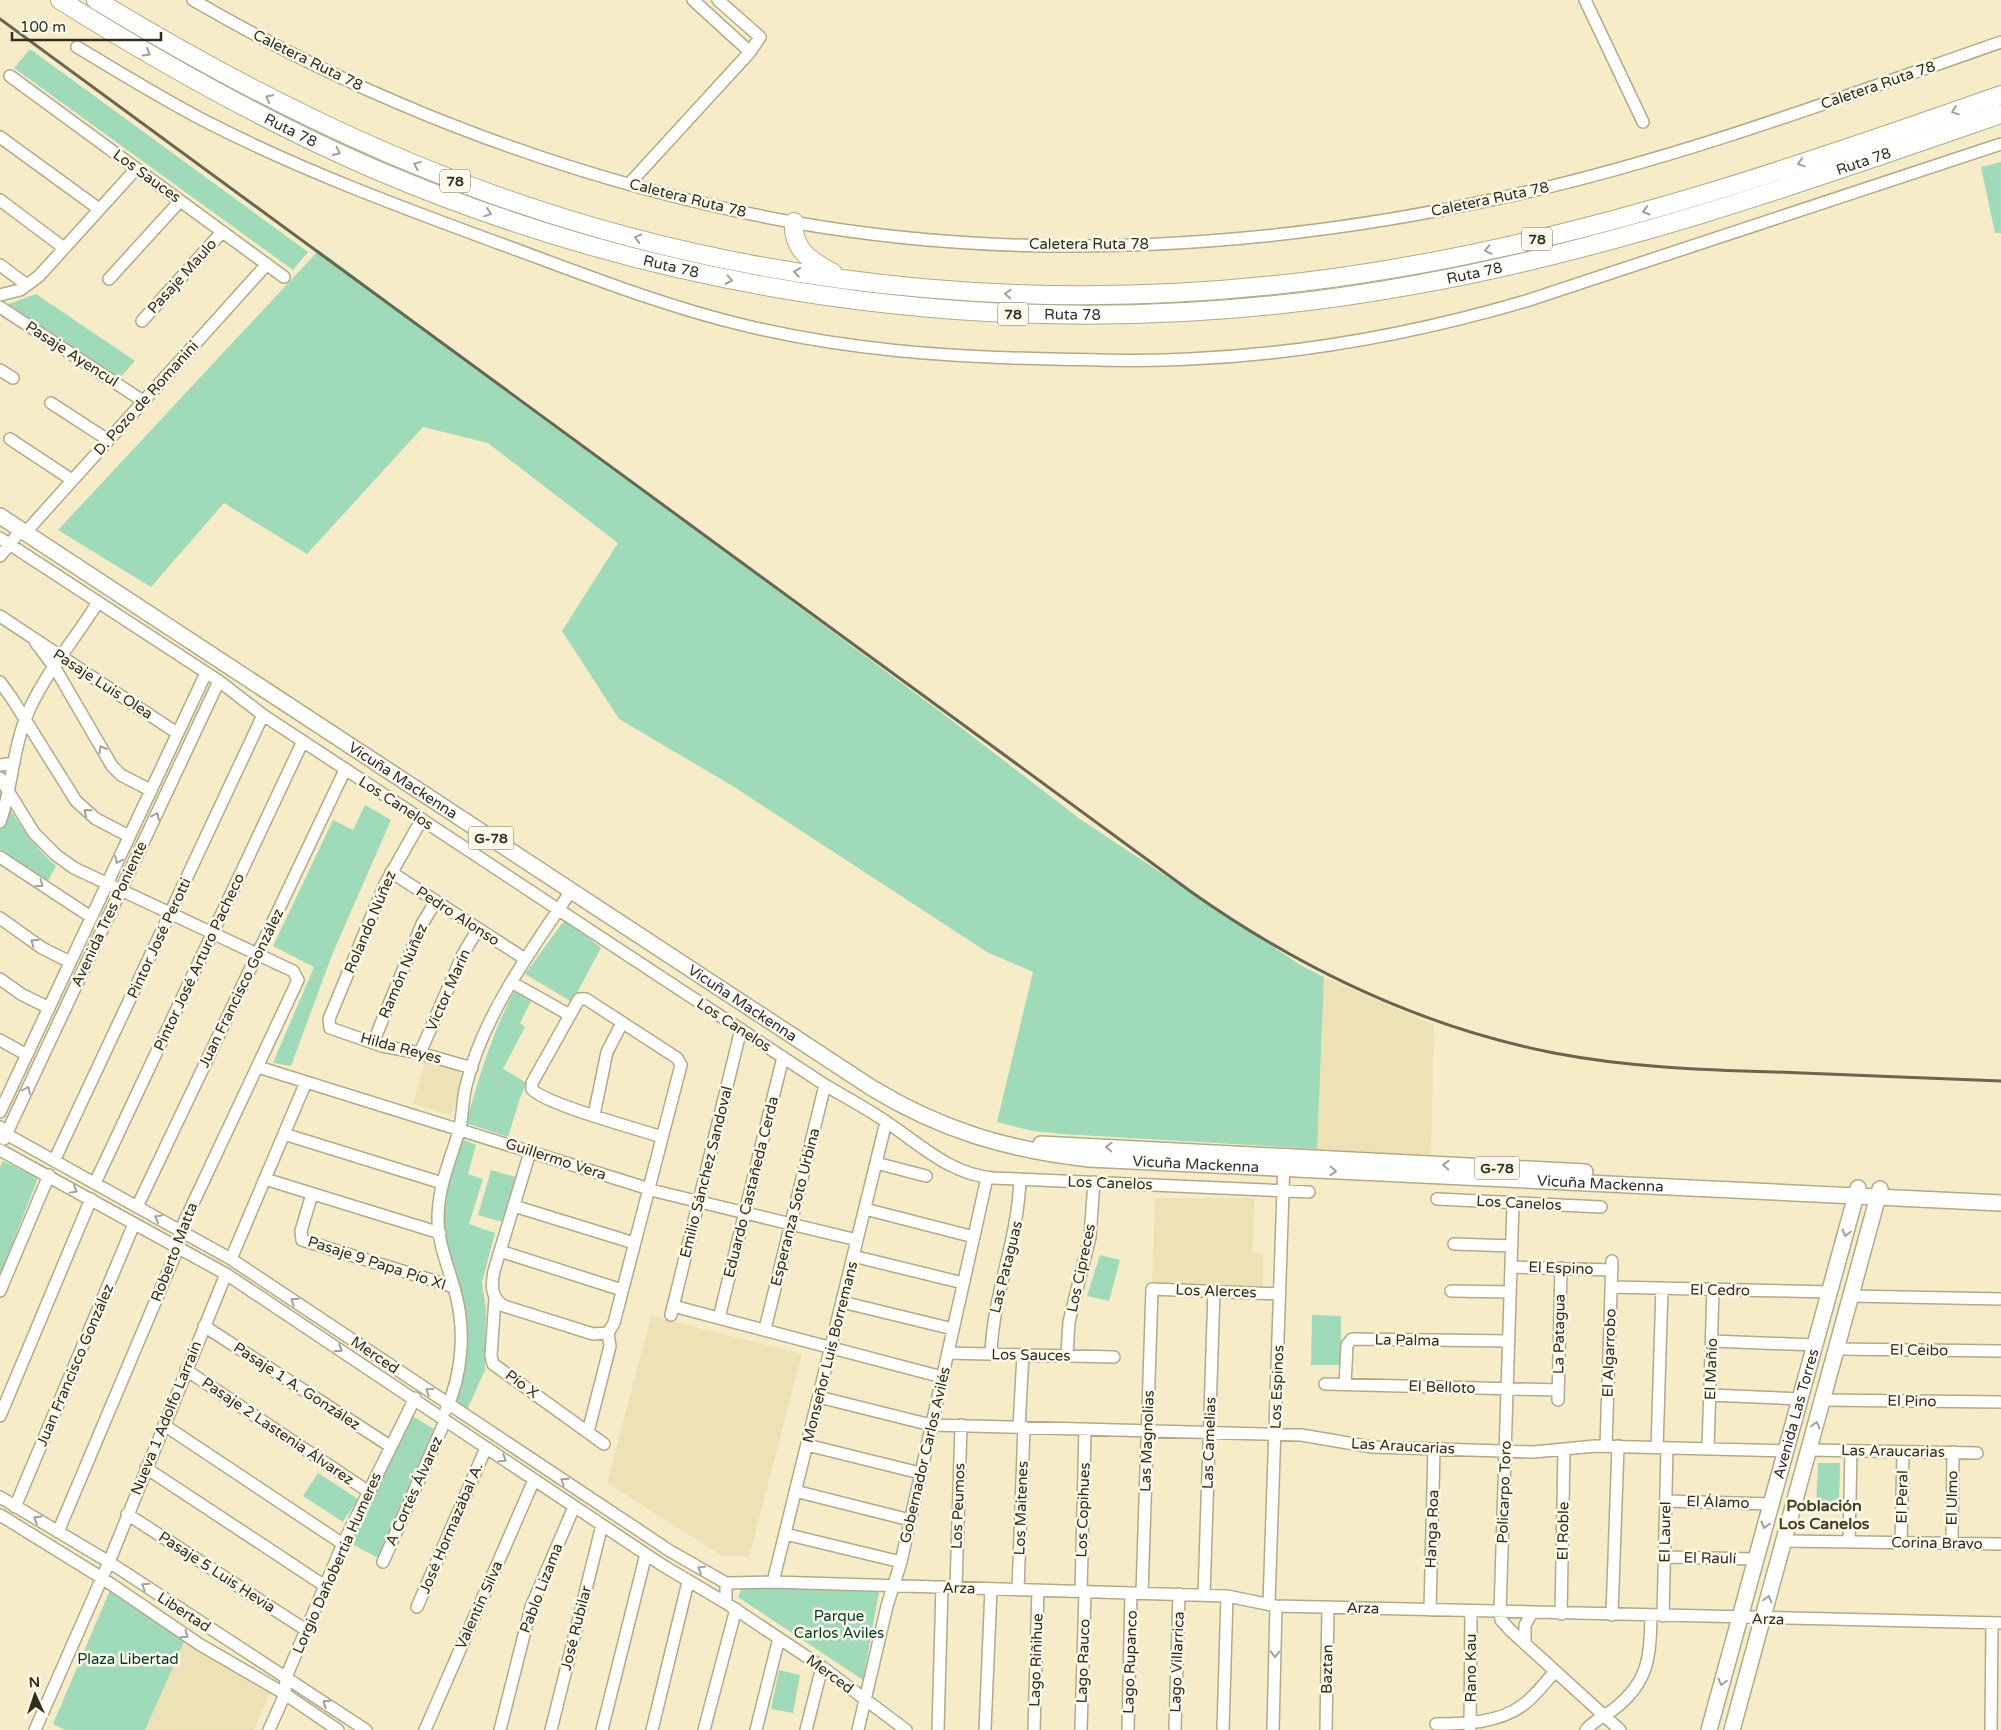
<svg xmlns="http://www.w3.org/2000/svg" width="2001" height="1730" viewBox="0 0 2001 1730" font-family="'Varela Round',sans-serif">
	<rect width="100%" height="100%" fill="#f6edc8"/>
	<path fill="#ede2b6" d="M1324,977L1434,1025L1431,1156L1317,1149Z
		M425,1061L460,1070L462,1078L454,1109L450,1115L413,1104Z
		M1155,1198H1255L1252,1252L1263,1254V1286H1152Z
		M651,1316L802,1354L749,1557L722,1556L607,1483Z
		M185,1640L270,1693L254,1730H145Z"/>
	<path fill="#9fdbb9" d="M30,49L308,252L293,270L14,68Z
		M2001,162V233H1995L1981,167Z
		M319,250L942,713L1080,819L1302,966L1324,977L1317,1149L1061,1134L1033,1131L997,1122L1033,972L987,952L731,785L619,719L562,631L618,543L488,443L423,427L307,554L224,503L151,587L58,530Z
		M36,294L135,361L118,380L6,305Z
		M0,791C15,819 32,845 56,866L47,883L0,849Z
		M365,805L391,820L332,955L291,1066L273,1063L314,967L273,946L333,820L353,830Z
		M565,919L601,948L572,1002L525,974Z
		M515,990L532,999L520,1023L525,1027L503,1069L527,1083L520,1098L508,1137L466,1123C479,1078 492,1032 515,990Z
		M464,1140L476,1145L468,1174L483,1179L469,1224L495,1233L482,1282L486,1309L485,1370L467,1410L455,1402L462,1369L443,1240L441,1205L458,1143Z
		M3,1161L38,1178L0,1275V1167Z
		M491,1170L519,1178L506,1223L478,1215Z
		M1100,1255L1120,1260L1109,1301L1087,1296Z
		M1312,1315L1341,1316V1365H1311Z
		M407,1413L434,1429L378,1558L352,1544Z
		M1818,1463H1840L1839,1506H1816Z
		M318,1473L358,1499L343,1522L303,1496Z
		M742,1587L879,1592L863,1680L738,1597Z
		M110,1590L185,1640L145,1730H65L53,1724Z
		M779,1670L800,1675L793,1713L771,1709Z"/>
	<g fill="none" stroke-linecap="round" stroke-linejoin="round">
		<defs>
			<path id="minor" d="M193,0C377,107 583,184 792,222C1028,264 1273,248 1505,197C1675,160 1837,99 2001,42
				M718,0L760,37L750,52
				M1585,0L1643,122
				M77,47C121,73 164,100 209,123C299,169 395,205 490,240C573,270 656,304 743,325C845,350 948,357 1052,359C1098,360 1144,362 1189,359C1304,354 1417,333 1526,301L2001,144
				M10,76L284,277
				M0,137L99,209
				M629,184L750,52L693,0
				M0,200L64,248
				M0,265L27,285
				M109,279L180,201
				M0,295L20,290L39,276L136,169
				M0,307L143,401
				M142,321L222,232
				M0,370L13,378
				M51,403L108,440
				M10,439L72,480
				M25,533L267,264
				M0,538L219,681L263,715L825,1085C845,1097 866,1108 885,1121C920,1144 949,1174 993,1178L1309,1192
				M0,556L21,530
				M0,616L177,733
				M36,643L55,668L112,766L121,775L150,790
				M0,682L11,697L76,801L96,819L129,836
				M0,765L14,763
				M0,778L34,833L56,855L74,868L293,971L298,980L180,1231L178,1248L58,1532
				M422,819L384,886L329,1019L330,1028L382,1046L420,1053L472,1068
				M0,822C12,789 12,753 25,720C40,679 75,640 98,602
				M0,857L91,917
				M391,872L525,959
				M0,918L42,948L70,962
				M0,979L21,994L49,1008
				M511,982L568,1014
				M0,1040L27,1055
				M373,1043L422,924L436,901
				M420,1053L463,954L478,929
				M258,1067L659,1192L857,1240
				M0,1112L206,673
				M594,1115L607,1052L622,1023
				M0,1127L6,1134L231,1259L670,1551L726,1583V1603
				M284,1134L442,1183
				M4,1139L219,681
				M0,1150L226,1274L662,1565L726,1603L822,1667L906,1730
				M530,1152L494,1271C491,1286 491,1298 504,1306L593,1334L608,1333
				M54,1161L263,715
				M876,1163L926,1176
				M265,1179L440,1233
				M95,1183L303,741
				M312,1194L301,1231L302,1240L454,1287
				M1437,1199L1601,1207
				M1513,1203L1500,1612L1501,1620L1510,1630L1620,1730
				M514,1206L634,1243
				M137,1207L345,770
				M865,1209L974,1237
				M1454,1244L1512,1246
				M500,1251L622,1290
				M853,1256L963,1283
				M231,1259L306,1082
				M1511,1267L1612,1270
				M1611,1287L1829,1292
				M0,1291L49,1175
				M1451,1291L1510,1292
				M1851,1296L2001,1299
				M495,1298L491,1356L493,1364L604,1444
				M842,1302L953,1329
				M673,1306L942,1377
				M671,1315L741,1029
				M719,1318L783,1057
				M204,1326L390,1446
				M765,1329L825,1085
				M608,1333L614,1323L681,1065L677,1058L586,999H579L532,1083V1089C544,1104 638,1129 662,1137
				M1712,1341L1814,1345
				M1836,1349L2001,1351
				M948,1353L1114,1357
				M991,1354C993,1293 1018,1241 1020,1179
				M1067,1355L1069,1322L1090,1237L1094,1182
				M186,1370L369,1492
				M1325,1384L1558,1390
				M1345,1384L1347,1345L1352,1339L1509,1341
				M1710,1395L1800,1399
				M819,1397L931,1425L1301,1435L1372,1447L1534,1452L1595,1446L1785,1451
				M1558,1400L1561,1268
				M1822,1400L2001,1402
				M446,1410C463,1373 466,1327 454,1288C448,1266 438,1243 438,1219C438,1187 450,1161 459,1131C463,1117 462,1101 466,1086C482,1017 532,949 571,891
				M0,1416L91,1199
				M164,1425L343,1544
				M1019,1427L1023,1354
				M588,1432L610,1346L608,1333
				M807,1445L920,1473
				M1606,1446L1612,1261
				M1657,1448L1662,1288
				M1708,1449L1713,1290
				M1809,1450L1977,1453
				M146,1468L325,1586
				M795,1491L910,1520
				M0,1497L109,1562L366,1730
				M1666,1501L1771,1504
				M15,1507L134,1224
				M127,1514L306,1630
				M0,1515L102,1578L199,1644L285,1694L338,1730
				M785,1534L901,1562
				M1784,1541L2001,1544
				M1849,1542L1851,1451
				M1901,1543L1903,1452
				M1952,1544L1953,1452
				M1665,1557L1756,1559
				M383,1562L445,1421
				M773,1582L886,1122
				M726,1583L773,1582L1227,1596L1276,1606L2001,1623
				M956,1588L961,1425
				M1018,1590L1024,1427
				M1081,1592L1085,1429
				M1142,1593L1152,1289L1280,1294
				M1204,1595L1214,1291
				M1269,1604L1284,1161
				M417,1607L486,1448
				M1430,1610L1434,1449
				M1561,1614L1564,1449
				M1612,1615L1618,1446
				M1663,1616L1667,1448
				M1525,1644V1625L1532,1613
				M1436,1724C1465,1724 1499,1723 1523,1705C1535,1696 1545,1683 1555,1671
				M35,1730L109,1562L226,1274
				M269,1730L285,1694L286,1677L343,1544L415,1398
				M425,1730L534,1480
				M500,1730L531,1607L574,1507
				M551,1730L602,1525
				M602,1730L646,1554
				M652,1730L688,1582
				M704,1730L736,1609
				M756,1730L779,1638
				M806,1730L822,1667
				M858,1730L887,1606L901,1562L987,1178
				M938,1730L942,1587
				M985,1730L991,1589
				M1034,1730L1038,1590
				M1081,1730L1085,1592
				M1128,1730L1131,1593
				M1175,1730L1179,1594
				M1223,1730L1227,1596
				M1273,1730L1276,1606
				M1326,1730L1328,1607
				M1470,1730L1471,1611
				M1586,1730C1594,1720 1604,1717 1614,1709C1649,1682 1650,1657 1651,1616
				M1991,1730L1992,1623"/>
			<g id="major">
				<path id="s1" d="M0,516L872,1088C941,1130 1008,1150 1089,1159L2001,1203"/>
				<path d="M1041,1144L1585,1172"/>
				<path id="s2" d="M1709,1730L1858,1188"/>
				<path d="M1732,1730L1880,1189"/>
			</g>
			<g id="highway">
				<path id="s3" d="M60,0C161,63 265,122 374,169C701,309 1065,349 1414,285C1616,249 1808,181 2001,114"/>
				<path d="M96,0C213,71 334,135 462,183C758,296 1085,322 1397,268C1604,233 1803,165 2001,95"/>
				<path d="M794,222C792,250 811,261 833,273"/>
			</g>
		</defs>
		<use href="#minor" stroke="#b2aa87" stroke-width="14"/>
		<use href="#major" stroke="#b2aa87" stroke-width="18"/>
		<use href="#highway" stroke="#b2aa87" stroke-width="20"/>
		<use href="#minor" stroke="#fff" stroke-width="11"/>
		<use href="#major" stroke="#fff" stroke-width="15"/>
		<use href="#highway" stroke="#fff" stroke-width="18"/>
		<path stroke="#6a6550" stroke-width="3" d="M0,19L1190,891C1300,969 1422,1027 1554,1053C1627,1067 1701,1070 1775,1072C1850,1075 1926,1078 2001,1081"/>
	</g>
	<defs><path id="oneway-chevron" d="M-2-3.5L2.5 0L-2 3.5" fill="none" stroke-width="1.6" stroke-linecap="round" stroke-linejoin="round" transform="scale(1.25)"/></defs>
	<g stroke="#a2a09a">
		<use href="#oneway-chevron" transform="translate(147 53) rotate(30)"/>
		<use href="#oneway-chevron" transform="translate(269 98) rotate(-153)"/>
		<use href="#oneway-chevron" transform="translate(1955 111) rotate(161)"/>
		<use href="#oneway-chevron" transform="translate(337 152) rotate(25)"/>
		<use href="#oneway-chevron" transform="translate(1801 163) rotate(162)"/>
		<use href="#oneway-chevron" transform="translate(417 165) rotate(-158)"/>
		<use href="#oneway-chevron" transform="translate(1646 211) rotate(164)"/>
		<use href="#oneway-chevron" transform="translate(488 213) rotate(19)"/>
		<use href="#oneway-chevron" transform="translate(638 238) rotate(-165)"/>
		<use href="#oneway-chevron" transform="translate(1488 250) rotate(168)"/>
		<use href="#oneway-chevron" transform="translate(797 272) rotate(-171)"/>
		<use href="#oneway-chevron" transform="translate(729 280) rotate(12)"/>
		<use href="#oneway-chevron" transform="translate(1008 294) rotate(-177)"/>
		<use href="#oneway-chevron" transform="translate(102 749) rotate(-120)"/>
		<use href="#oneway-chevron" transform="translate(87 812) rotate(-139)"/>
		<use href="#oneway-chevron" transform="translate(156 816) rotate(-65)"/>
		<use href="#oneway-chevron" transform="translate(118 860) rotate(115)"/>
		<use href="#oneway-chevron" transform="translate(40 884) rotate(34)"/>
		<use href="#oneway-chevron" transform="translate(34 942) rotate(-144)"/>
		<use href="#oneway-chevron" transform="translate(27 1090) rotate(-65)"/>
		<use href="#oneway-chevron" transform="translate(1109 1147) rotate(-177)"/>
		<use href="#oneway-chevron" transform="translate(1446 1165) rotate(-177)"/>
		<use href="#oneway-chevron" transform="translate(1333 1171) rotate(3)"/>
		<use href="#oneway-chevron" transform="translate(74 1190) rotate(29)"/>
		<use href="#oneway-chevron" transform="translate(158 1218) rotate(-151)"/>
		<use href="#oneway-chevron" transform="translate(1846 1233) rotate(106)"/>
		<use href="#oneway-chevron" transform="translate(294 1301) rotate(-146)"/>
		<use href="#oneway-chevron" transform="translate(339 1349) rotate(33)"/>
		<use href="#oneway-chevron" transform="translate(429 1391) rotate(-146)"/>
		<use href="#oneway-chevron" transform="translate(1816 1425) rotate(-75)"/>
		<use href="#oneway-chevron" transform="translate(503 1459) rotate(34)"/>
		<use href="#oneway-chevron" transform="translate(564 1481) rotate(-146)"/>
		<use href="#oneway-chevron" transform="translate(37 1519) rotate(-149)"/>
		<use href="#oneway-chevron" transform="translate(1765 1525) rotate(105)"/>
		<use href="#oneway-chevron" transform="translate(701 1569) rotate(-150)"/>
		<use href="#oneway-chevron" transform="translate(145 1586) rotate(-147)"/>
		<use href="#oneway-chevron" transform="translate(1768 1599) rotate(-75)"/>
		<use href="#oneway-chevron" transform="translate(185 1635) rotate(34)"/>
		<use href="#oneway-chevron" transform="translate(1275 1654) rotate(92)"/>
		<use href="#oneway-chevron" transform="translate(1722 1682) rotate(105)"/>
		<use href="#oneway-chevron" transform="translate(326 1703) rotate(-147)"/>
	</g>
	<g text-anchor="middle" stroke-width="5" stroke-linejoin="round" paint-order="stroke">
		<g fill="#fefaeb" stroke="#6e6a5c" stroke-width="1">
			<rect x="440" y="169.5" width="30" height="23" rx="4"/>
			<rect x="1522" y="227.5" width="30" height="23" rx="4"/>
			<rect x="998" y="302.5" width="30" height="23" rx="4"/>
			<rect x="468.5" y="826.5" width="45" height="23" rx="4"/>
			<rect x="1474.5" y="1156.5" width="45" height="23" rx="4"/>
		</g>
		<g font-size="14" font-weight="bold" fill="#312d1f">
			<text x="455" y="186">78</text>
			<text x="1537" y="244">78</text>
			<text x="1013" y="319">78</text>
			<text x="491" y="843">G-78</text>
			<text x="1497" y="1173">G-78</text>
		</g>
		<g font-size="15" fill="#312d1f" stroke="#fefaeb">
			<text transform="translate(308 60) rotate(26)" y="5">Caletera Ruta 78</text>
			<text transform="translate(1878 85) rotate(-19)" y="5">Caletera Ruta 78</text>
			<text dy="5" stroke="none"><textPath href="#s3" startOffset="265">Ruta 78</textPath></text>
			<text dy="5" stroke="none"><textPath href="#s3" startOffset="1885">Ruta 78</textPath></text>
			<text transform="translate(147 176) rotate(36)" y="5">Los Sauces</text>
			<text transform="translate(688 198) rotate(14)" y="5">Caletera Ruta 78</text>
			<text transform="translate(1490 199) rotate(-12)" y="5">Caletera Ruta 78</text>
			<text x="1089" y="249">Caletera Ruta 78</text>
			<text dy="5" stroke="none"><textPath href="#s3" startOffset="670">Ruta 78</textPath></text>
			<text dy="5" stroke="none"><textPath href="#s3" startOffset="1480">Ruta 78</textPath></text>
			<text transform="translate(182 276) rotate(-48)" y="5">Pasaje Maulo</text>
			<text dy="5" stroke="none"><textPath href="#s3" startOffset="1075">Ruta 78</textPath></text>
			<text transform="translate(72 354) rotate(33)" y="5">Pasaje Ayencul</text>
			<text transform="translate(146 398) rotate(-48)" y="5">D. Pozo de Romanini</text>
			<text transform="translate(103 684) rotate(33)" y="5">Pasaje Luis Olea</text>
			<text dy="5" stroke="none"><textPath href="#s1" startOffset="482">Vicuña Mackenna</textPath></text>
			<text transform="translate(396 803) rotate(33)" y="5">Los Canelos</text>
			<text transform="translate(109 914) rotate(-65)" y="5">Avenida Tres Poniente</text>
			<text transform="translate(458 916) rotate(33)" y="5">Pedro Alonso</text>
			<text transform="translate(370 922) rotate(-67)" y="5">Rolando Núñez</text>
			<text transform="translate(159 938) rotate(-65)" y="5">Pintor José Perotti</text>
			<text transform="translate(199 962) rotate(-65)" y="5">Pintor José Arturo Pacheco</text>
			<text transform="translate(403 971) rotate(-67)" y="5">Ramón Núñez</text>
			<text transform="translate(241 988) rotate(-64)" y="5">Juan Francisco González</text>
			<text transform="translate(448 990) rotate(-66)" y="5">Víctor Marín</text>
			<text dy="5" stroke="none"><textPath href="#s1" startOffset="888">Vicuña Mackenna</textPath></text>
			<text transform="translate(734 1025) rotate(33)" y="5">Los Canelos</text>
			<text transform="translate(401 1048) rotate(15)" y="5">Hilda Reyes</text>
			<text transform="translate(556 1159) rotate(18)" y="5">Guillermo Vera</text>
			<text dy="5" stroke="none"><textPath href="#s1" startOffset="1380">Vicuña Mackenna</textPath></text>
			<text transform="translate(706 1172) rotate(-76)" y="5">Emilio Sánchez Sandoval</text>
			<text transform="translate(1110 1183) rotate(2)" y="5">Los Canelos</text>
			<text dy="5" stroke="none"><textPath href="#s1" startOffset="1785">Vicuña Mackenna</textPath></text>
			<text transform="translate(751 1187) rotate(-76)" y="5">Eduardo Castañeda Cerda</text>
			<text transform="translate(1519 1203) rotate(3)" y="5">Los Canelos</text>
			<text transform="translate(795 1207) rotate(-76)" y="5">Esperanza Soto Urbina</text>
			<text transform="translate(174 1252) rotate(-69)" y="5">Roberto Matta</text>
			<text transform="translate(377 1263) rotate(18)" y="5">Pasaje 9 Papa Pío XI</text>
			<text transform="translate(1006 1267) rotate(-76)" y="5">Las Pataguas</text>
			<text transform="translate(1081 1268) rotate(-78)" y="5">Los Cipreces</text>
			<text transform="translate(1561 1268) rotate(2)" y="5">El Espino</text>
			<text transform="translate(1720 1290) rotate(1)" y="5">El Cedro</text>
			<text transform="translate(1216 1291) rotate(2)" y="5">Los Alerces</text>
			<text transform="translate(1559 1334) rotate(-89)" y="5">La Patagua</text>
			<text transform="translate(1407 1340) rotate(1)" y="5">La Palma</text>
			<text transform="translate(1919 1350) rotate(1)" y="5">El Ceibo</text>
			<text transform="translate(830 1352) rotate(-76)" y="5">Monseñor Luis Borremans</text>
			<text transform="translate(1609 1353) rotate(-88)" y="5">El Algarrobo</text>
			<text transform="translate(375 1355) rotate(34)" y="5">Merced</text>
			<text transform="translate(1031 1355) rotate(1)" y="5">Los Sauces</text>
			<text transform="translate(75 1365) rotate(-67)" y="5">Juan Francisco González</text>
			<text transform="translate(1711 1369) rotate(-88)" y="5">El Mañío</text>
			<text transform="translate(522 1384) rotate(36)" y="5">Pío X</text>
			<text transform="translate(297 1386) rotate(33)" y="5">Pasaje 1 A. González</text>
			<text transform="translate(1277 1387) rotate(-88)" y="5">Los Espinos</text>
			<text transform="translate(1442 1387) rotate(2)" y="5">El Belloto</text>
			<text transform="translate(1912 1401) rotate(1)" y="5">El Pino</text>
			<text dy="5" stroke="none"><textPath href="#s2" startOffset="328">Avenida Las Torres</textPath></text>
			<text transform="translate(166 1418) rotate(-68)" y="5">Nueva 1 Adolfo Larraín</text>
			<text transform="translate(278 1431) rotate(34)" y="5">Pasaje 2 Lastenia Álvarez</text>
			<text transform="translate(1147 1441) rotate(-88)" y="5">Las Magnolias</text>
			<text transform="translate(1209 1443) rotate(-88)" y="5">Las Camelias</text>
			<text transform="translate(1403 1446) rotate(3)" y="5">Las Araucarias</text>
			<text transform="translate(1893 1451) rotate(1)" y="5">Las Araucarias</text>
			<text transform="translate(925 1455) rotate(-77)" y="5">Gobernador Carlos Avilés</text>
			<text transform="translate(414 1491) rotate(-66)" y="5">A Cortés Álvarez</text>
			<text transform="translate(1504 1492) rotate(-88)" y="5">Policarpo Toro</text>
			<text transform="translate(1902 1497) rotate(-89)" y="5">El Peral</text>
			<text transform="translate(1952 1498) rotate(-89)" y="5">El Ulmo</text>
			<text transform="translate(1718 1502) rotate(2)" y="5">El Álamo</text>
			<text transform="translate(958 1506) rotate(-88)" y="5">Los Peumos</text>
			<text transform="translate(1021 1508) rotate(-88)" y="5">Los Maitenes</text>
			<text transform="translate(1083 1510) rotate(-88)" y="5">Los Copihues</text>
			<text transform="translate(451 1528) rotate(-67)" y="5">José Hormazábal A.</text>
			<text transform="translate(1432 1529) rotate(-88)" y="5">Hanga Roa</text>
			<text transform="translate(1563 1531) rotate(-89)" y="5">El Roble</text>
			<text transform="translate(1665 1532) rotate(-89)" y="5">El Laurel</text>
			<text transform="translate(1937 1543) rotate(1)" y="5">Corina Bravo</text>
			<text transform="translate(1710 1558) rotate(1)" y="5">El Raulí</text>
			<text transform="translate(337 1563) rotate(-66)" y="5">Lorgio Dañobertia Humeres</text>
			<text transform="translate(217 1572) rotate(33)" y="5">Pasaje 5 Luis Hevia</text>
			<text transform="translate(541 1588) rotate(-69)" y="5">Pablo Lizama</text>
			<text transform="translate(959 1588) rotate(2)" y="5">Arza</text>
			<text transform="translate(479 1605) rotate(-66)" y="5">Valentín Silva</text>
			<text transform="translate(1363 1608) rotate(2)" y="5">Arza</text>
			<text transform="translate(184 1612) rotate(33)" y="5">Libertad</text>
			<text transform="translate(1768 1619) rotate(1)" y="5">Arza</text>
			<text transform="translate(576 1628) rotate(-76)" y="5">José Rubilar</text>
			<text transform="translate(1036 1660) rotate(-88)" y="5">Lago Riñihue</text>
			<text transform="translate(1083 1661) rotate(-88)" y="5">Lago Rauco</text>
			<text transform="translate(1130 1662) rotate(-88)" y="5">Lago Rupanco</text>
			<text transform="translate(1177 1662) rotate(-88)" y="5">Lago Villarrica</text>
			<text transform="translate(1471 1668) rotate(-90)" y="5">Rano Kau</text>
			<text transform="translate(1327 1669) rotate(-89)" y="5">Baztan</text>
			<text transform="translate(830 1674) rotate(36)" y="5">Merced</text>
		</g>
		<g font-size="15" fill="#003a22" stroke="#fefaeb">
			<text x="839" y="1621">Parque<tspan x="839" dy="17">Carlos Aviles</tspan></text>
			<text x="128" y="1664">Plaza Libertad</text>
		</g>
		<g font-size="16" font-weight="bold" fill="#453e1e" stroke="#fefaeb">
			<text x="1824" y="1511">Población<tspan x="1824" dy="18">Los Canelos</tspan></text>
		</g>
	</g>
	<g transform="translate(35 1695) rotate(357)" stroke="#fefaeb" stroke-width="4" paint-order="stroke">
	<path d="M0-4L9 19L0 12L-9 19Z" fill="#312d1f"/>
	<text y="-8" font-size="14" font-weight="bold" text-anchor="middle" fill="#312d1f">N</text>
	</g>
	<path d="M12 32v8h149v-8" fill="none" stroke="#312d1f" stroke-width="2.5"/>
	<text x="20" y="32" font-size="15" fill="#312d1f" stroke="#fefaeb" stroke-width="4" paint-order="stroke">100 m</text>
</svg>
